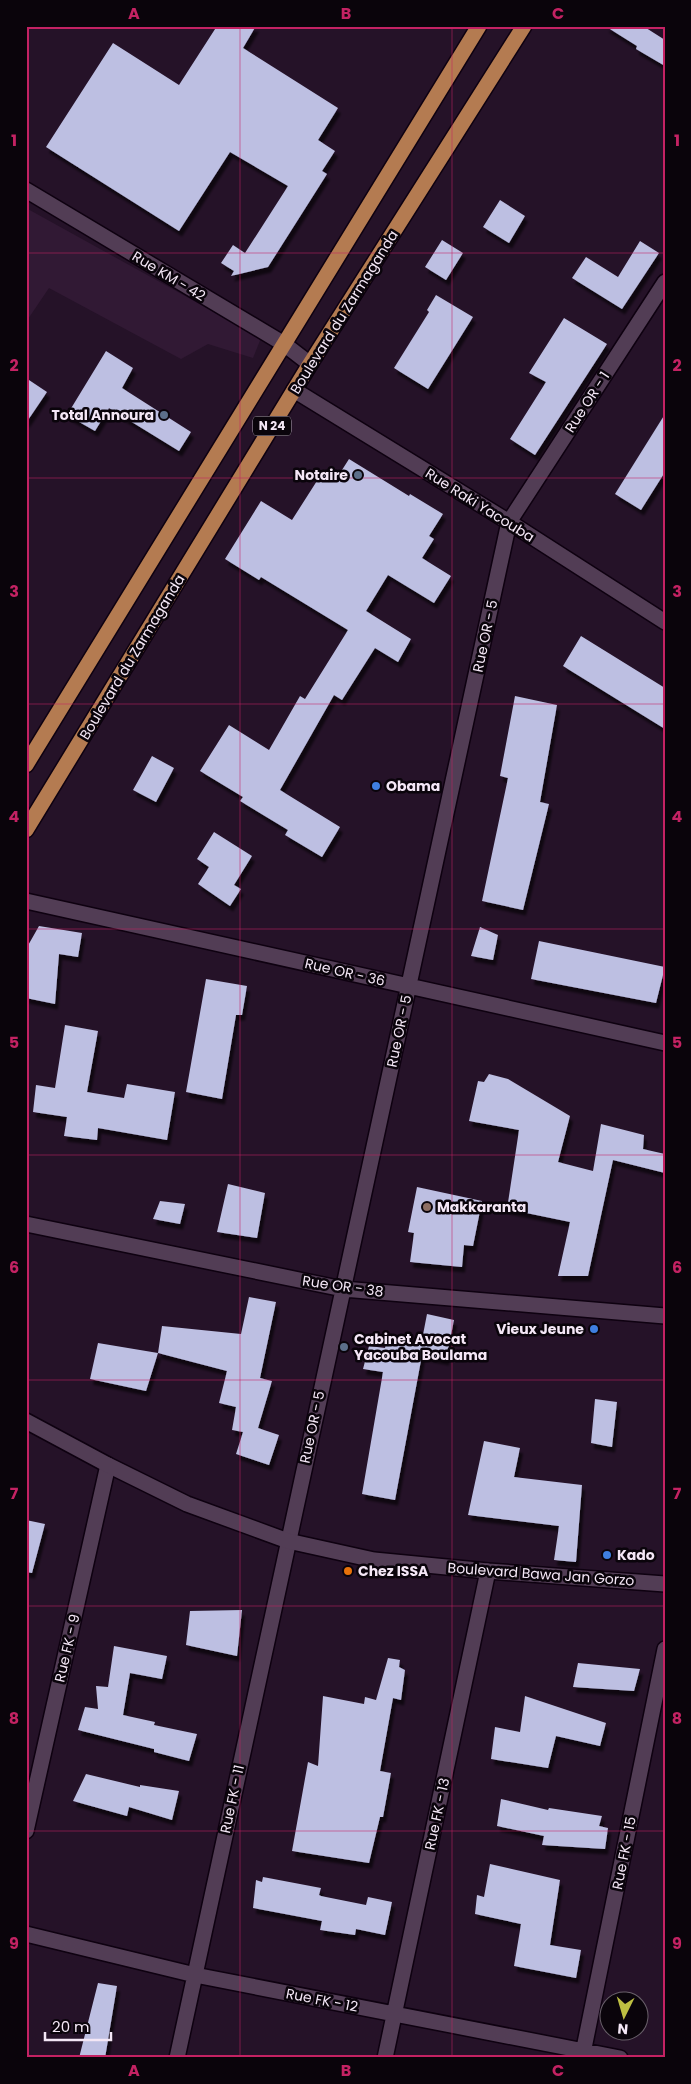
<svg xmlns="http://www.w3.org/2000/svg" width="691" height="2084" viewBox="0 0 691 2084" font-family="Poppins,sans-serif">
	<defs>
		<filter id="shadow"><feDropShadow dx="3" dy="5.5" stdDeviation="1" flood-color="#0009"/></filter>
	</defs>
	<rect width="100%" height="100%" fill="#251228"/>
	<path fill="#311934" d="M26,208L261,338L253,358L208,344L181,359L49,288L26,322Z"/>
	<path fill="#bdbfe2" filter="url(#shadow)" d="M217,26H256L243,48L338,108L318,140L335,151L322,171L327,174L268,267L231,276L234,271L221,263L233,245L245,253L288,186L230,152L179,231L46,147L113,43L179,85Z
		M605,26H643L665,40V66L636,49L637,46Z
		M500,200L525,216L509,243L483,227Z
		M442,240L463,253L446,280L425,267Z
		M640,241L659,253L622,309L572,278L586,257L618,277Z
		M436,295L473,317L428,389L394,368L429,312L427,310Z
		M564,318L607,344L535,455L510,439L546,382L529,373Z
		M106,351L133,368L122,388L191,432L179,451L109,408L95,431L67,415Z
		M26,378L47,392L26,423Z
		M665,414V472L641,510L615,494Z
		M349,459L409,496L410,494L443,514L429,536L434,539L422,558L451,576L434,603L388,575L366,611L411,639L398,662L375,648L342,700L334,695L280,790L340,827L322,857L285,835L288,830L240,801L243,797L200,771L229,725L269,750L300,696L305,699L348,630L261,577L259,580L225,559L261,501L292,520L322,473L335,481Z
		M581,636L665,688V729L563,666Z
		M515,696L557,705L540,802L549,804L523,910L482,901L508,778L500,776Z
		M152,756L174,768L156,802L133,790Z
		M214,832L252,856L234,885L241,889L230,906L198,884L209,867L197,859Z
		M39,926L82,933L78,957L59,954L55,1004L26,998V949Z
		M480,927L498,935L493,960L471,956Z
		M539,941L665,967L656,1003L531,979Z
		M206,979L247,986L242,1015H236L222,1099L186,1092Z
		M65,1025L98,1031L87,1092L124,1098L127,1084L175,1092L167,1140L98,1128L97,1140L64,1136L67,1117L33,1112L36,1085L55,1088Z
		M489,1074L508,1079L570,1116L558,1162L593,1171L601,1124L644,1135L643,1149L665,1154V1173L613,1160L588,1276H558L570,1222L507,1209L519,1130L469,1121L478,1081L484,1082Z
		M228,1184L265,1193L257,1238L217,1232Z
		M417,1187L482,1201L473,1246L464,1245L462,1267L410,1262L414,1233L408,1232Z
		M160,1201L185,1204L180,1224L153,1219Z
		M249,1297L276,1302L260,1378L272,1381L258,1428L279,1435L269,1465L236,1454L243,1432L232,1430L236,1407L219,1403L227,1371L158,1353L162,1326L241,1334Z
		M427,1314L454,1320L446,1360L422,1355L395,1500L362,1494L383,1372L363,1369L369,1346L385,1348L386,1343L421,1345Z
		M98,1343L158,1353L146,1391L90,1379Z
		M595,1399L617,1402L612,1447L591,1443Z
		M484,1441L520,1448L514,1477L582,1485L576,1562L554,1560L559,1526L468,1515Z
		M26,1520L45,1524L32,1573L26,1572Z
		M242,1610L237,1656L186,1645L190,1611Z
		M114,1646L167,1656L162,1679L130,1673L123,1715L155,1722L154,1725L197,1734L189,1761L154,1752V1749L78,1730L85,1707L98,1709L96,1686L108,1687Z
		M388,1658L400,1660L399,1667L405,1670L401,1700L393,1698L380,1771L391,1773L383,1817H380L369,1863L292,1851L308,1762L318,1766L323,1696L364,1704L365,1697L376,1700Z
		M578,1663L640,1669L634,1691L573,1687Z
		M525,1696L606,1723L600,1746L556,1736L548,1768L491,1759L495,1727L520,1732Z
		M86,1774L140,1787V1785L179,1791L172,1820L129,1807L127,1816L73,1801Z
		M501,1799L548,1810L549,1808L602,1816L599,1826L608,1828L605,1849L542,1845L544,1836L497,1826Z
		M490,1864L560,1880L550,1945L581,1950L576,1978L514,1966L521,1924L475,1914L477,1895L484,1897Z
		M263,1877L321,1888L319,1895L321,1896L366,1905L368,1897L392,1902L385,1935L356,1929L355,1935L320,1930L322,1921L253,1908L256,1880L262,1882Z
		M98,1983L117,1986L105,2058H79Z"/>
	<g fill="none" stroke-linecap="round" stroke-linejoin="round">
		<defs>
			<path id="street" d="M26,190L284,344L310,364
				M294,390L509,522L665,622
				M26,901L665,1043
				M26,1224L343,1289L665,1316
				M26,1831L108,1465
				M26,1934L195,1975L620,2058
				M177,2058L509,522L665,282
				M385,2058L488,1571
				M582,2058L665,1649"/>
			<path id="secondary" d="M26,1421L108,1465L187,1504L288,1541L374,1560L488,1571L665,1584"/>
			<path id="primary" d="M26,765L479,26
				M26,830L310,364L524,26"/>
		</defs>
		<use href="#street" stroke="#0e0110" stroke-width="18"/>
		<use href="#secondary" stroke="#0e0110" stroke-width="18"/>
		<use href="#primary" stroke="#0e0110" stroke-width="18"/>
		<use href="#street" stroke="#523d55" stroke-width="15"/>
		<use href="#secondary" stroke="#523d55" stroke-width="15"/>
		<use href="#primary" stroke="#b47b51" stroke-width="15"/>
	</g>
	<path fill="none" stroke="#c42263" stroke-width="1" stroke-opacity="0.55" d="M240,26V2058M452,26V2058M26,253H665M26,478H665M26,704H665M26,929H665M26,1155H665M26,1380H665M26,1606H665M26,1831H665"/>
	<g fill="#5c6f8a" stroke="#0a040b" stroke-width="2">
		<circle cx="164" cy="415" r="5"/>
		<circle cx="358" cy="475" r="5"/>
		<circle cx="344" cy="1347" r="5"/>
	</g>
	<g fill="#3f7fe0" stroke="#0a040b" stroke-width="2">
		<circle cx="376" cy="786" r="5"/>
		<circle cx="594" cy="1329" r="5"/>
		<circle cx="607" cy="1555" r="5"/>
	</g>
	<circle fill="#8d6e63" stroke="#0a040b" stroke-width="2" cx="427" cy="1207" r="5"/>
	<circle fill="#e8710a" stroke="#0a040b" stroke-width="2" cx="348" cy="1571" r="5"/>
	<g text-anchor="middle" stroke-width="5" stroke-linejoin="round" paint-order="stroke">
		<rect fill="#0a040b" stroke="#aea3b0" stroke-width="1" x="253" y="416.5" width="38" height="19" rx="4"/>
		<g font-size="12" font-weight="bold" fill="#f4e7f6">
			<text x="272" y="430">N 24</text>
		</g>
		<g font-size="14" fill="#f4e7f6" stroke="#0a040b">
			<text transform="translate(169 276) rotate(31)" y="5">Rue KM - 42</text>
			<text transform="translate(344 312) rotate(-58)" y="5">Boulevard du Zarmaganda</text>
			<text transform="translate(587 402) rotate(-57)" y="5">Rue OR - 1</text>
			<text transform="translate(480 505) rotate(32)" y="5">Rue Raki Yacouba</text>
			<text transform="translate(485 636) rotate(-78)" y="5">Rue OR - 5</text>
			<text transform="translate(132 657) rotate(-59)" y="5">Boulevard du Zarmaganda</text>
			<text transform="translate(345 972) rotate(13)" y="5">Rue OR - 36</text>
			<text transform="translate(399 1031) rotate(-78)" y="5">Rue OR - 5</text>
			<text transform="translate(343 1286) rotate(8)" y="5">Rue OR - 38</text>
			<text transform="translate(312 1427) rotate(-78)" y="5">Rue OR - 5</text>
			<text transform="translate(541 1574) rotate(4)" y="5">Boulevard Bawa Jan Gorzo</text>
			<text transform="translate(67 1648) rotate(-77)" y="5">Rue FK - 9</text>
			<text transform="translate(232 1799) rotate(-78)" y="5">Rue FK - 11</text>
			<text transform="translate(437 1814) rotate(-78)" y="5">Rue FK - 13</text>
			<text transform="translate(624 1853) rotate(-79)" y="5">Rue FK - 15</text>
			<text transform="translate(322 2000) rotate(11)" y="5">Rue FK - 12</text>
		</g>
		<g font-size="14" font-weight="bold" fill="#f4e7f6" stroke="#0a040b" text-anchor="start">
			<text x="154" y="420" text-anchor="end">Total Annoura</text>
			<text x="348" y="480" text-anchor="end">Notaire</text>
			<text x="386" y="791">Obama</text>
			<text x="437" y="1212">Makkaranta</text>
			<text x="584" y="1334" text-anchor="end">Vieux Jeune</text>
			<text x="354" y="1344">Cabinet Avocat<tspan x="354" dy="16">Yacouba Boulama</tspan></text>
			<text x="617" y="1560">Kado</text>
			<text x="358" y="1576">Chez ISSA</text>
		</g>
	</g>
	<rect width="691" height="2084" fill="none" stroke="#0a040b" stroke-width="55"/>
	<g transform="translate(624 2016) rotate(185)"><circle r="24" fill="#0a040b" stroke="#685f69"/>
	<path d="M0-4L9 19L0 12L-9 19Z" fill="#bebf42"/>
	<text y="-8" font-size="14" font-weight="bold" text-anchor="middle" fill="#f4e7f6">N</text>
	</g>
	<path d="M45 2032v8h66v-8" fill="none" stroke="#f4e7f6" stroke-width="2.5"/>
	<text x="52" y="2032" font-size="15" fill="#f4e7f6" stroke="#0a040b" stroke-width="4" paint-order="stroke">20 m</text>
	<rect x="28" y="28" width="636" height="2028" fill="none" stroke="#c42263" stroke-width="2"/>
	<g font-size="16" text-anchor="middle" font-weight="bold" fill="#c42263">
		<text x="134" y="19">A</text>
		<text x="346" y="19">B</text>
		<text x="558" y="19">C</text>
		<text x="14" y="146">1</text>
		<text x="677" y="146">1</text>
		<text x="14" y="371">2</text>
		<text x="677" y="371">2</text>
		<text x="14" y="597">3</text>
		<text x="677" y="597">3</text>
		<text x="14" y="822">4</text>
		<text x="677" y="822">4</text>
		<text x="14" y="1048">5</text>
		<text x="677" y="1048">5</text>
		<text x="14" y="1273">6</text>
		<text x="677" y="1273">6</text>
		<text x="14" y="1499">7</text>
		<text x="677" y="1499">7</text>
		<text x="14" y="1724">8</text>
		<text x="677" y="1724">8</text>
		<text x="14" y="1949">9</text>
		<text x="677" y="1949">9</text>
		<text x="134" y="2076">A</text>
		<text x="346" y="2076">B</text>
		<text x="558" y="2076">C</text>
	</g>
</svg>
